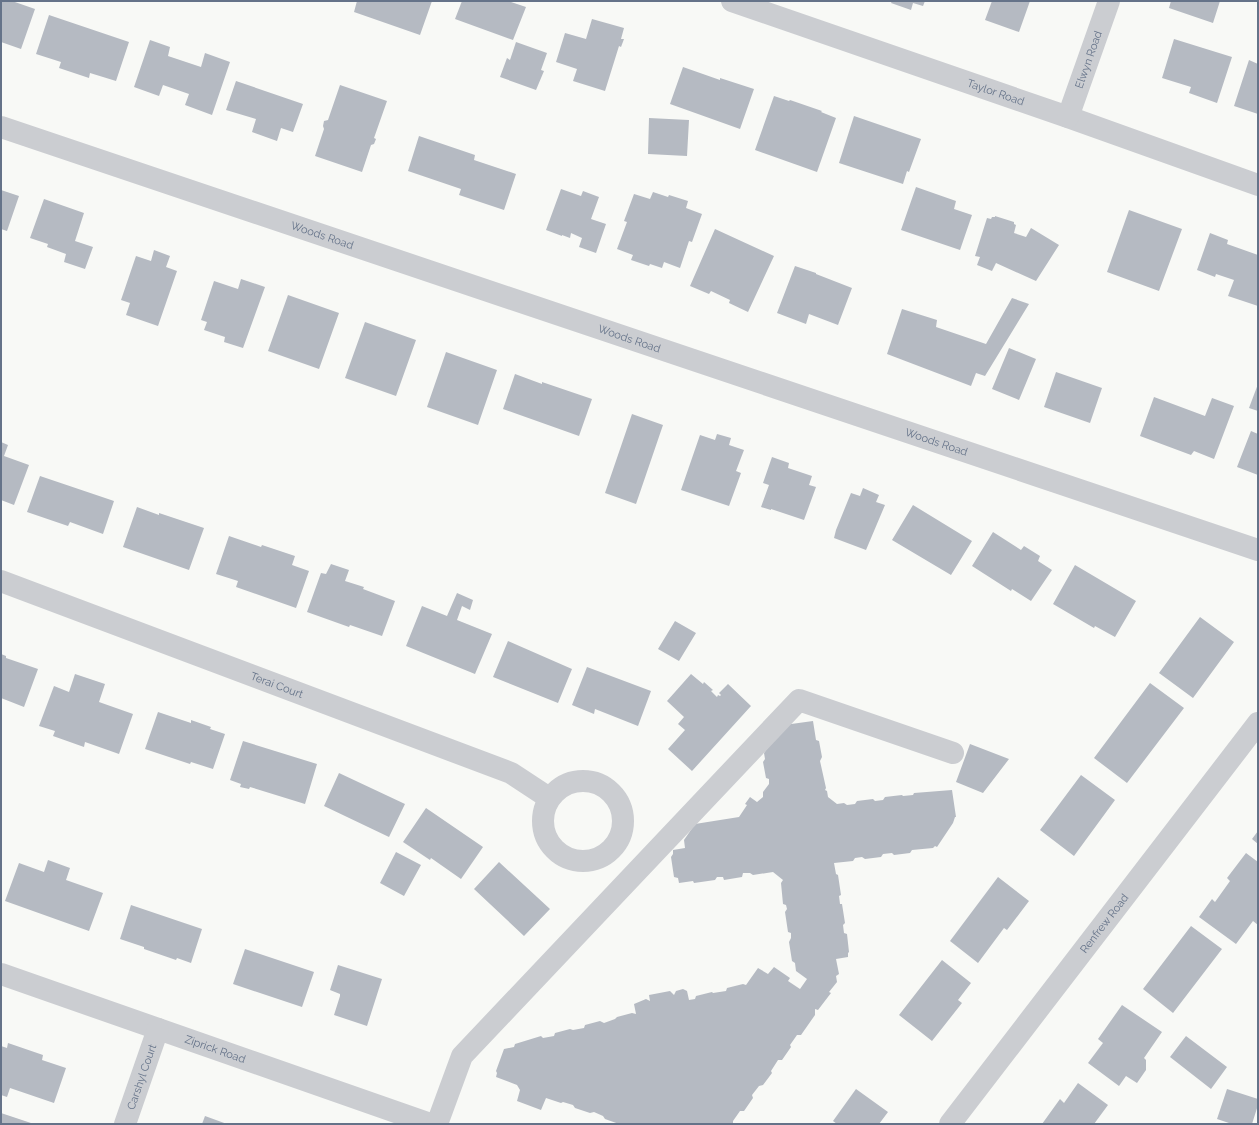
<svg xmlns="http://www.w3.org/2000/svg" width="1259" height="1125" viewBox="0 0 1259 1125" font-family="Raleway,sans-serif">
	<rect width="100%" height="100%" fill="#f8f9f6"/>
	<path fill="#b5bac2" d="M1,1H12L35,9L21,49L1,42Z
		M357,1H432L420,35L354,12Z
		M462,1H508L526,7L513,40L455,19Z
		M892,1H925L923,6L913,3L911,10L891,3Z
		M992,1H1030L1019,32L985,20Z
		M1171,1H1220L1213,23L1169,8Z
		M49,15L129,42L116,81L90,73L89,78L59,68L61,62L36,54Z
		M592,19L624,28L621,39H624L621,47L619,46L605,91L573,81L577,69L556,62L565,33L586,39Z
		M1174,39L1232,57L1217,103L1189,93L1191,87L1162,78Z
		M150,40L170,47L168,56L201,67L205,53L230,62L212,115L185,105L189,94L163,85L159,96L134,87Z
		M516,42L547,53L541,70L544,71L536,90L500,77L507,58L510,60Z
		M1249,60L1258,64V114L1234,106Z
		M683,67L720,80V78L754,89L740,129L670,104Z
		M236,81L303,104L293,132L281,128L277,141L252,132L256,119L226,110Z
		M340,85L387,101L374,138L376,139L374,144L371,145L362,172L315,156L324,129L323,126L324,121L328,120Z
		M774,96L789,101L790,100L822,111L821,112L836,118L817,172L755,150Z
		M854,116L921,139L909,172L907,171L903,184L839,163Z
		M649,118L689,120L687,156L648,154Z
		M419,136L475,155L474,160L516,174L504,210L459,195L461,189L408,171Z
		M916,187L956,201L954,209L972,215L960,250L901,230Z
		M561,189L581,196L583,191L599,197L591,219L606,224L596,253L579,247L582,238L571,233L570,238L562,235V236L546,230Z
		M1,190L19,196L7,231L1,229Z
		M653,192L668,197L669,195L688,201L686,208L702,214L692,242L689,241L680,268L664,262L662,268L650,264L649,266L631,260L633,255L617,249L627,222L624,221L634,194L650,199Z
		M44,199L84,213L75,241L93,247L85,269L64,262L66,254L47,247L48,244L30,238Z
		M1129,210L1182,229L1159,291L1107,272Z
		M995,216L1014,222V224L1016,225L1014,233L1026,237L1031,228L1059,245L1036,281L996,263L992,271L977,265L980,257L975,256L987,218L991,219L992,217H995Z
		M715,229L774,256L748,312L729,303L730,300L711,291L709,294L690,286Z
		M1210,233L1228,240L1227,244L1258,255V306L1228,296L1234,280L1216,274L1215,277L1197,270Z
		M154,250L170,256L166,267L177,271L158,326L126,315L130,303L121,300L136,256L151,261Z
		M795,266L816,273V274L852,288L838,325L809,314L806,324L777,313Z
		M241,279L265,287L243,348L224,342L225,337L204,330L207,322L201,320L214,281L238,289Z
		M288,295L339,313L319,369L268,351Z
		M1012,298L1029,304L985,376L976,373L971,386L887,354L902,309L937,320L936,327L986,344Z
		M365,322L416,340L396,396L345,378Z
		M1009,348L1036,359L1019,400L992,389Z
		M446,352L497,370L478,425L427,407Z
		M1056,372L1102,388L1090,423L1044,407Z
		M515,374L542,384V382L592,399L579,436L503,409Z
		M1258,384V411L1249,408Z
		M1154,397L1205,416L1212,398L1234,406L1214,459L1194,451L1191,455L1140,436Z
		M632,414L663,425L636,504L605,493Z
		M1251,431L1258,434V475L1237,467Z
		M717,434L731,438L729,445L744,450L736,471L741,473L729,506L681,490L700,435L715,440Z
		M1,442L8,445L4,456L29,465L14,505L1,500Z
		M772,457L789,463L788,468L812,476L809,485L816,487L804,520L771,509V510L761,507L769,485L763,483Z
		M40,476L114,501L103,534L70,522L68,526L27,512Z
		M863,488L879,495L876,502L885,505L866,550L834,538L836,530L851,493L860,496Z
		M913,505L972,541L951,575L892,540Z
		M137,507L159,515V513L204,528L189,570L123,547Z
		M993,532L1021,550L1024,546L1040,556L1038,561L1052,570L1031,601L1012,589L1011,591L972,566Z
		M229,536L261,547L262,545L295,556L292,565L309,571L296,608L236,587L238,581L216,574Z
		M331,564L349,570L345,581L364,587L363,589L395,601L382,636L350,625L349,627L307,612L321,573L326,574Z
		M1075,565L1136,601L1115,637L1095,626L1094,628L1053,604Z
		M457,593L473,600L470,610L462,606L457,620L492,634L475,674L406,646L422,606L447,616Z
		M1200,617L1234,642L1193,698L1159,673Z
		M675,621L696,633L679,661L658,649Z
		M508,641L572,669L558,703L493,677Z
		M1,654L6,656V658L38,669L24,707L1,698Z
		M587,667L651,691L638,726L595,709L594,714L572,705Z
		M75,674L105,684L99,702L133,714L119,754L85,742L84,747L53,736L55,731L39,726L54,686L69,692Z
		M691,674L703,684L704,682L713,690L711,691L717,697L718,695L720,696L721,695L719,693L728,684L751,706L692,771L668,749L685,730L678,724L684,717L667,701Z
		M1150,683L1184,708L1127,783L1094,758Z
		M158,712L191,723V720L211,727L210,729L225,734L213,769L191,762L190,764L145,749Z
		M813,721L816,740L819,741L822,757L820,761L826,788L825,790L827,791L828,797L837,804L844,803L847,805L855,804L857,801L873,799L875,801L883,800L885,797L902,795L903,796L913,795L914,793L952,790L956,817H955L953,823L937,847L935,846L933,848L912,850L910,853L894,855L892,853L883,854L881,857L865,859L862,857L855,858L853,861L834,863L836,874L838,875L841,895L839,896L840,904H842L845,923L843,925L844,933L847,934L849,952L848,953V957L836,959L839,974L836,976L837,982L829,992L831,993L818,1010L815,1009V1015L801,1035H797L790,1045L791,1047L782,1060H778L771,1071L772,1073L763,1085L759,1086L752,1095L753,1098L744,1111H740L733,1121V1124H627L623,1123L619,1124L605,1119L603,1116L594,1112L590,1113L575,1108L573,1105L563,1102L561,1103L546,1098L541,1110L517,1101L520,1090L517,1085L496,1077L497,1073L496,1071L504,1049L514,1047L515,1044L541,1036L543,1038L554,1036L555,1033L570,1029L573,1030L584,1028L585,1025L600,1021L604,1023L615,1019L617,1017L632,1013L636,1014L634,1004L646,999L650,1001L649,995L670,991L674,995L676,991L683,989L687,991L689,1000L695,999L696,996L712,992L713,993L726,991L727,988L743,984L746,985L758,968L768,974L774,967L790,978L788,981L800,989L807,979L796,971L795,963L792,961L789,942L791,938V933L788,932L785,912L787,909L786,905L783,904L781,883L783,880L773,872L753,875L750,873H743L742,877L724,880L723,877H717L715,880L694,883L693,881L679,883L678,878L674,877L671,857L673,854V850L685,848L684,840L695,824L739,817L747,805L745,804L750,797L757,802L763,797V792L769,784V779L766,778L763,762L765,759L764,753L784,725Z
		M243,741L317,764L305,804L250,787L249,789L240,787L241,784L230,780Z
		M970,744L1009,759L983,793L956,782Z
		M339,773L405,804L389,837L324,806Z
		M1081,775L1115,800L1074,856L1040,830Z
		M426,808L483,847L461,879L431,858L430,860L403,842Z
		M1258,831V844L1252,839Z
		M396,852L421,865L404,896L380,883Z
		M1246,853L1258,862V925L1253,921L1236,944L1199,917L1212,899L1215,902L1230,881L1227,878Z
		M48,860L70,868L66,880L103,893L89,931L5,901L19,863L44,872Z
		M499,862L550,909L524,936L474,889Z
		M998,877L1029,901L1007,930L1004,928L978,963L950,941Z
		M131,905L202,929L191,963L177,958L176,960L144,949V947L120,939Z
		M1191,926L1222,949L1173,1013L1143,989Z
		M245,949L314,972L302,1007L233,984Z
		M942,960L971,983L958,1000L962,1003L932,1041L899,1015Z
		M338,965L382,979L367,1026L334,1015L340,996V994L330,990Z
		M1122,1005L1162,1032L1144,1058L1146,1060V1070L1137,1083L1126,1076L1119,1086L1088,1063L1103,1043L1098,1039Z
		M1186,1036L1227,1067L1211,1089L1170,1057Z
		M8,1043L43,1055L42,1060L66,1068L54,1103L10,1088L7,1097L1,1095V1046L7,1048Z
		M1078,1083L1108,1105L1094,1124H1042L1060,1099L1064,1103Z
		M856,1089L888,1112L879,1124H837L833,1121Z
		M1227,1089L1258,1099V1105L1252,1124H1232L1217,1119Z
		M1,1113L34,1124H1Z
		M205,1116L227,1124H202Z"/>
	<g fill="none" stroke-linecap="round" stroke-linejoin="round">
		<g stroke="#cbcdd1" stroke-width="22">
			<path id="s1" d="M732,1L1068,117L1258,185"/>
			<path id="s2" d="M1068,117L1109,1"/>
			<path id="s3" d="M1,127L1258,550"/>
			<path id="s4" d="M1,581L511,773L549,798"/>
			<circle cx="583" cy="821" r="40"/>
			<path id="s5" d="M1,974L430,1124"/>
			<path id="s6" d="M125,1124L158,1029"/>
			<path d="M437,1124L462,1056L799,700L953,753"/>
			<path id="s7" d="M950,1124L1258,723"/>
		</g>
	</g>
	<g text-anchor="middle" stroke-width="4" stroke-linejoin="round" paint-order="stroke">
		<g font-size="11" fill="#657389" stroke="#fff">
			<text dy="4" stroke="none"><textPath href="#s2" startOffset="61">Elwyn Road</textPath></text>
			<text dy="4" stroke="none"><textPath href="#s1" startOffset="279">Taylor Road</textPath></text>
			<text dy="4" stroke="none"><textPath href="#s3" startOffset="339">Woods Road</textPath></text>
			<text dy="4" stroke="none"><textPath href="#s3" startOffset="663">Woods Road</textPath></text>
			<text dy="4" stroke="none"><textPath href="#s3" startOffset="987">Woods Road</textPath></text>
			<text dy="4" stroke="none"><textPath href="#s4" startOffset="295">Terai Court</textPath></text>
			<text dy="4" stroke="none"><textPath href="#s7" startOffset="253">Renfrew Road</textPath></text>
			<text dy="4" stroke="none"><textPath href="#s5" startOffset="227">Ziprick Road</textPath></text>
			<text dy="4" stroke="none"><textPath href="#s6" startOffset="50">Carshyl Court</textPath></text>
		</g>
	</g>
	<rect width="1259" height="1125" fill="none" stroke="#657389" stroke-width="4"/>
</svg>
